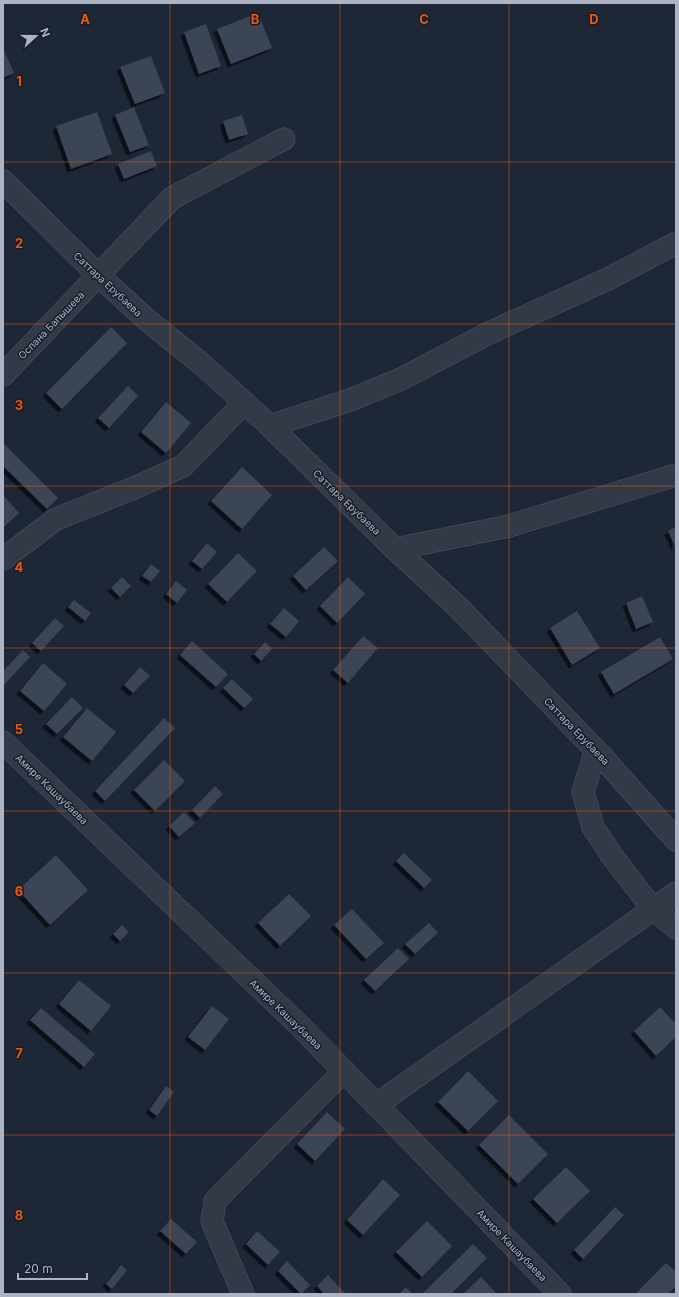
<svg xmlns="http://www.w3.org/2000/svg" width="679" height="1297" viewBox="0 0 679 1297" font-family="Inter,sans-serif">
	<defs>
		<filter id="shadow"><feDropShadow dx="-3.5" dy="3.5" stdDeviation="0" flood-color="#0009"/></filter>
	</defs>
	<rect width="100%" height="100%" fill="#1e2736"/>
	<path fill="#3a4457" filter="url(#shadow)" d="M258,13L272,48L231,64L217,29Z
		M206,24L221,66L199,74L184,32Z
		M3,48L14,73L3,78Z
		M151,56L165,93L135,104L120,67Z
		M134,107L149,145L130,152L115,115Z
		M97,112L112,154L71,169L56,126Z
		M242,115L248,134L229,140L223,121Z
		M151,151L157,166L124,179L118,164Z
		M111,327L127,343L62,409L46,393Z
		M128,386L138,396L109,428L98,418Z
		M166,402L191,423L166,453L141,432Z
		M3,443L58,498L47,509L3,466Z
		M242,467L272,495L242,529L211,501Z
		M3,495L19,513L3,528Z
		M676,527V549L668,531Z
		M207,543L217,552L202,569L192,561Z
		M324,547L338,561L306,590L293,576Z
		M238,553L257,571L227,602L208,584Z
		M151,564L160,571L151,582L142,576Z
		M122,577L131,586L120,597L111,588Z
		M348,577L365,594L337,623L320,606Z
		M176,581L187,590L177,603L166,594Z
		M642,596L653,622L636,629L626,603Z
		M74,600L91,613L85,621L68,607Z
		M284,608L299,621L286,637L270,624Z
		M577,611L600,648L572,665L550,628Z
		M55,618L64,626L41,651L32,643Z
		M363,636L378,648L348,683L333,670Z
		M660,637L673,659L614,694L601,672Z
		M192,641L228,674L216,687L180,655Z
		M265,642L272,649L261,661L254,654Z
		M23,650L30,657L3,686V671Z
		M43,663L67,684L44,711L20,691Z
		M140,667L150,676L133,693L124,685Z
		M232,679L253,699L244,708L223,688Z
		M72,697L83,708L57,734L46,724Z
		M87,708L116,732L92,761L63,737Z
		M164,718L175,728L105,801L95,791Z
		M164,760L185,781L155,811L134,790Z
		M215,786L223,794L200,818L192,810Z
		M184,812L195,823L179,837L169,826Z
		M404,853L432,880L424,888L396,861Z
		M56,855L88,890L50,925L18,890Z
		M289,894L311,916L280,946L258,923Z
		M352,909L384,943L366,959L334,925Z
		M429,923L438,933L415,954L405,944Z
		M122,925L129,932L120,941L113,934Z
		M398,948L409,959L375,991L364,980Z
		M79,980L111,1006L91,1031L59,1004Z
		M212,1006L229,1019L205,1050L188,1037Z
		M660,1007L676,1024V1037L656,1056L634,1031Z
		M41,1008L95,1054L84,1067L30,1020Z
		M468,1071L498,1101L468,1131L438,1102Z
		M166,1086L174,1092L157,1116L149,1110Z
		M327,1112L345,1129L315,1161L297,1144Z
		M509,1115L548,1154L518,1184L479,1145Z
		M566,1167L590,1191L557,1223L533,1199Z
		M383,1179L400,1195L363,1235L347,1220Z
		M615,1207L624,1215L583,1259L574,1250Z
		M171,1219L197,1242L186,1254L160,1231Z
		M427,1221L452,1246L422,1277L396,1252Z
		M257,1231L280,1252L268,1265L246,1244Z
		M473,1244L487,1258L451,1294H422Z
		M287,1261L310,1285L301,1294L278,1271Z
		M666,1263L676,1272V1286L668,1294H635Z
		M121,1265L127,1270L112,1289L106,1284Z
		M328,1275L346,1294H324L317,1286Z
		M481,1277L497,1294H463Z
		M406,1287L413,1294H399Z"/>
	<g fill="none" stroke-linecap="round" stroke-linejoin="round">
		<defs>
			<path id="minor" d="M3,181L98,275L146,319L204,366L270,426L395,549L460,609L605,760L676,840
				M3,375L172,198L284,139
				M270,426L350,400L401,379L489,333L608,279L676,243
				M395,549L509,526L676,475
				M3,559L56,519L134,488L183,466L244,403
				M3,742L300,1026L560,1294
				M596,750L583,792L593,827L612,856L653,909L676,928
				M376,1105L676,893
				M243,1294L212,1221L215,1201L344,1071"/>
		</defs>
		<use href="#minor" stroke="#4f5665" stroke-width="23"/>
		<use href="#minor" stroke="#323947" stroke-width="22"/>
	</g>
	<path fill="none" stroke="#e8590c" stroke-width="1" stroke-opacity="0.55" d="M170,3V1294M340,3V1294M509,3V1294M3,162H676M3,324H676M3,486H676M3,648H676M3,811H676M3,973H676M3,1135H676"/>
	<g text-anchor="middle" stroke-width="3" stroke-linejoin="round" paint-order="stroke">
		<g font-size="10" fill="#abb3c4" stroke="#171e2b">
			<text transform="translate(108 284) rotate(43)" y="4">Саттара Ерубаева</text>
			<text transform="translate(51 325) rotate(-46)" y="4">Оспана Бапышева</text>
			<text transform="translate(347 502) rotate(44)" y="4">Саттара Ерубаева</text>
			<text transform="translate(577 731) rotate(46)" y="4">Саттара Ерубаева</text>
			<text transform="translate(52 789) rotate(44)" y="4">Амире Кашаубаева</text>
			<text transform="translate(286 1014) rotate(44)" y="4">Амире Кашаубаева</text>
			<text transform="translate(512 1245) rotate(46)" y="4">Амире Кашаубаева</text>
		</g>
	</g>
	<g font-size="13" text-anchor="middle" font-weight="bold" fill="#e8590c" stroke="#171e2b" stroke-width="3" stroke-linejoin="round" paint-order="stroke">
		<text x="85" y="24">A</text>
		<text x="255" y="24">B</text>
		<text x="424" y="24">C</text>
		<text x="594" y="24">D</text>
		<text x="19" y="86">1</text>
		<text x="19" y="248">2</text>
		<text x="19" y="410">3</text>
		<text x="19" y="572">4</text>
		<text x="19" y="734">5</text>
		<text x="19" y="896">6</text>
		<text x="19" y="1058">7</text>
		<text x="19" y="1220">8</text>
	</g>
	<rect width="679" height="1297" fill="none" stroke="#abb3c4" stroke-width="8"/>
	<g transform="translate(36 36) rotate(69)" stroke="#171e2b" stroke-width="3" paint-order="stroke">
	<path d="M0-3L7 15L0 10L-7 15Z" fill="#abb3c4"/>
	<text y="-6" font-size="11" font-weight="bold" text-anchor="middle" fill="#abb3c4">N</text>
	</g>
	<path d="M18 1273v6h69v-6" fill="none" stroke="#abb3c4" stroke-width="2"/>
	<text x="24" y="1273" font-size="12" fill="#abb3c4" stroke="#171e2b" stroke-width="3" paint-order="stroke">20 m</text>
</svg>
